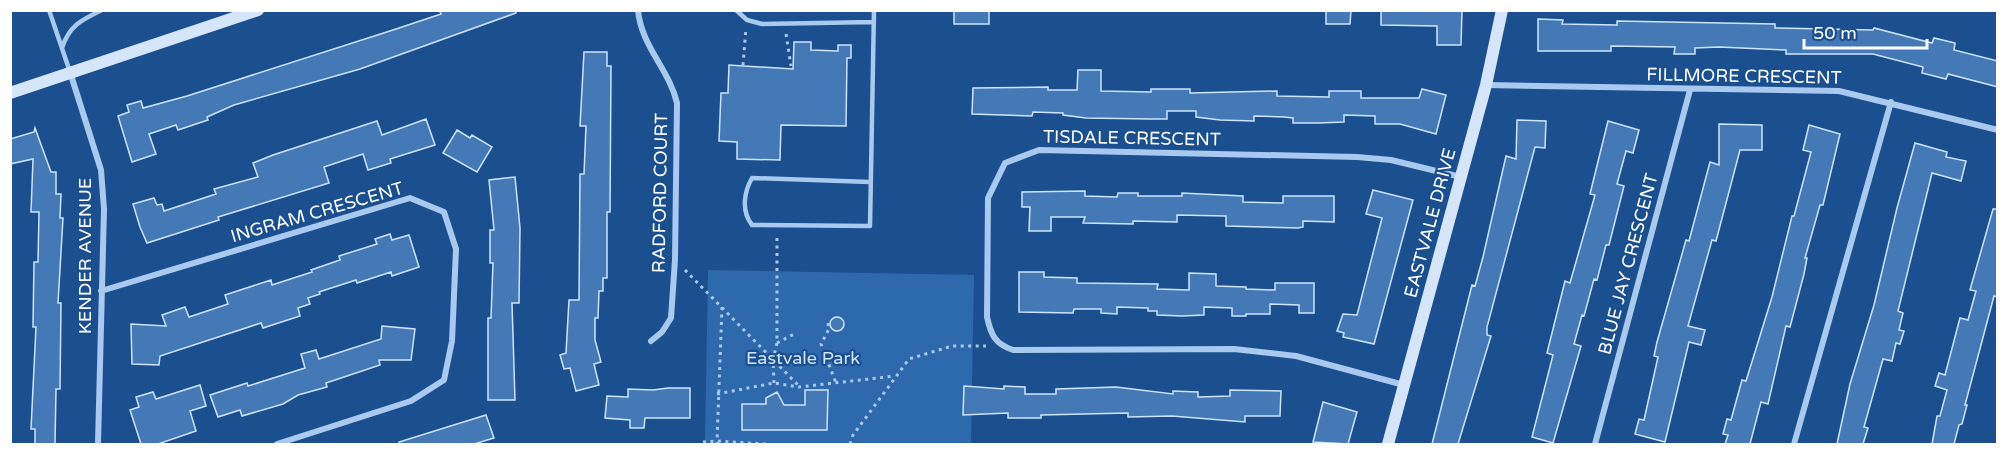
<svg xmlns="http://www.w3.org/2000/svg" width="2008" height="455" viewBox="0 0 2008 455" font-family="'Varela Round',sans-serif">
	<rect width="100%" height="100%" fill="#1b4f8f"/>
	<path fill="#2e69ad" d="M708,270L974,275L971,444H705Z"/>
	<path fill="#4478b7" stroke="#cfe3fa" stroke-width="1.5" d="M439,10H516V13L360,69L234,105L207,117L208,120L178,130L176,125L149,134L156,154L132,162L118,116L129,112L127,105L141,101L143,108L187,96L393,30L441,14Z
		M954,10H989V24H954Z
		M1326,10H1351L1350,24H1326Z
		M1381,10H1462L1461,45H1437V26L1381,25Z
		M1538,19L1563,20L1562,24L1617,25V21L1775,24V28L1873,30L1874,28L1932,43L1934,38L1955,43L1954,50L1998,61V87L1948,74L1946,79L1922,73L1923,67L1873,54H1786V50L1719,47L1695,48V54H1674L1675,47L1611,46V51H1538Z
		M794,42H811V50L838,51V45H851V58H847L846,126L781,125L780,160L737,159V142L719,141L721,93H728L729,65L793,69Z
		M584,52H607V66H611L610,212H607V278H603V291H599L598,318H595V340L601,362L594,364L599,385L576,391L570,368L564,369L560,355L566,353L569,300H579L580,174H584L586,126H580Z
		M1078,70H1101V91L1151,92V89H1190V93L1277,91V96L1329,97V91H1361V98H1419L1422,89L1446,95L1436,134L1400,124H1375V116L1344,115V122L1318,123H1293V118L1284,117L1254,116V121L1220,120L1196,117V111H1167V119H1150L1086,118L1063,115V113L1033,112L1032,116L972,114L973,88L1048,87V90H1077Z
		M426,119L435,145L390,159L391,163L368,170L363,154L324,167L329,183L218,217L219,220L147,243L140,227L133,204L154,198L157,205L162,204L164,211L216,194L214,189L258,177L253,163L273,155L377,121L382,135Z
		M1517,120L1546,121L1545,148L1535,147L1487,327V335L1491,336L1458,444H1432L1472,285L1475,286L1483,257L1506,156L1516,159Z
		M1608,121L1639,130L1633,153L1626,151L1617,184L1624,186L1609,245H1606L1597,280L1594,279L1584,316L1582,315L1574,344L1581,346L1553,443L1532,437L1553,355L1547,353L1565,281L1570,283L1595,195L1590,194Z
		M1719,124L1762,125V150H1740L1716,241L1712,240L1688,326L1705,330L1701,345L1689,342L1665,442L1635,434L1639,419L1644,420L1658,357L1654,356L1657,342L1686,240L1689,241L1710,162L1719,165Z
		M1809,125L1840,134L1823,205H1820L1805,258H1807L1804,274L1790,327L1786,326L1768,404L1761,402L1750,444H1725L1728,435L1723,434L1727,419L1731,420L1742,380L1746,381L1772,297L1792,216H1794L1811,152L1803,150Z
		M35,128L51,172H56V194H61L60,218H63L58,303H61L60,389H56L55,444H35V429H31L36,327H33L34,262H38L39,212H31L33,159L10,164V139L34,132Z
		M457,130L470,138L472,135L492,147L477,172L443,153Z
		M1915,143L1947,152L1946,157L1966,161L1961,181L1932,173L1898,311L1903,313L1899,330L1904,331L1900,344L1896,343L1892,361L1883,359L1864,427L1868,428L1863,444H1837L1850,384L1874,305L1897,208Z
		M515,177L520,228L519,303H512L515,400H488V318H491L493,263H490V230H494L489,180Z
		M1373,190L1413,200L1374,344L1343,337L1344,333L1337,331L1343,314L1357,315L1382,218L1366,214Z
		M1085,191V196L1117,197L1118,193H1138V196H1182V193L1243,196V202L1283,203V196H1334V222L1303,221V227L1298,228L1226,226V216L1177,215V222L1133,221V224L1083,223L1085,217H1051V231H1029L1030,207H1022V192Z
		M1993,209H1998V297L1994,296L1965,405H1967L1962,424L1959,425L1954,444H1932L1937,416H1940L1947,390L1935,386L1939,373L1945,375L1960,318L1968,320L1976,291L1970,290Z
		M390,234L392,240L409,235L419,267L392,276L391,272L357,283L356,280L319,292L320,294L308,298L310,304L298,308L300,316L263,328L261,323L160,356L159,365L132,364L131,324L166,326L162,315L185,307L189,317L228,304L225,295L271,280L272,285L312,272L311,270L340,260L339,256L377,244L375,239Z
		M1019,272H1044V277L1077,278V283L1158,284L1157,289L1189,290V273L1216,274V286L1246,287V289L1275,290V283H1314V313H1299V305L1270,304V314H1246V316H1232V308L1204,307V315L1182,316L1157,315V311H1148V308L1117,307V314L1101,313V309H1074L1073,313L1019,312Z
		M830 324a7 7 0 1 1 14 0a7 7 0 1 1-14 0Z
		M382,326L415,329L411,360H379L380,365L326,383L327,387L298,395L283,404L242,416L240,410L218,417L210,395L247,383L248,386L305,368L301,354L316,350L319,359L381,339Z
		M200,385L206,406L190,411L196,431L158,444H141L130,410L139,407L136,397L153,392L156,399Z
		M964,386L1004,389V386L1025,387V394H1056V389L1116,387L1173,394V391L1198,392V397L1230,396V390L1281,391L1280,416H1245V422L1172,416L1128,417V413L1041,415V418H1008V413L963,415Z
		M668,388H690V418H645L644,428H630V420L605,418L607,396L628,397V389L653,390Z
		M805,390H828L827,430H742V404H766V398L777,392L784,405H805Z
		M1323,402L1357,412L1348,444L1313,442Z
		M486,415L494,438L474,444H399V442Z"/>
	<g fill="none" stroke-linecap="round" stroke-linejoin="round">
		<path stroke="#a9c9ee" stroke-width="3" stroke-dasharray="3 4.5" stroke-linecap="butt" d="M786,34L791,66
			M743,65L746,28
			M685,270L798,385
			M722,307L717,441L766,444
			M828,323L829,329L821,344L836,383
			M777,343L794,334
			M774,383L773,360L777,343V235
			M717,394L774,383L799,387L895,376
			M703,442L717,441V444
			M850,444L853,435L909,359L952,346H986"/>
		<path stroke="#a9c9ee" stroke-width="4.5" d="M49,10L70,72
			M736,10L747,20L762,24L874,22
			M62,48C69,26 81,20 102,10
			M870,182L752,178C744,192 741,211 752,225L870,226L874,10"/>
		<path stroke="#a9c9ee" stroke-width="6" d="M638,10C641,46 669,69 677,103L675,260L671,318L662,332L651,341
			M70,72L101,170L104,209L98,444
			M1486,85L1839,91L1998,130
			M101,291L410,198L444,212L456,249L452,341L444,380L411,401L277,444
			M1404,385L1296,356L1234,349L1013,350C995,344 991,335 987,317L988,198L1005,163L1039,150L1357,157L1391,160L1461,177
			M1595,444L1690,90
			M1794,444L1891,102"/>
		<path stroke="#d6e6fa" stroke-width="12" d="M10,93L258,10
			M1388,444L1486,85L1502,10"/>
	</g>
	<g text-anchor="middle" stroke-width="4.5" stroke-linejoin="round" paint-order="stroke">
		<g font-size="18" fill="#fff" stroke="#1b4f8f">
			<text transform="translate(1744 76) rotate(1)" y="6">FILLMORE CRESCENT</text>
			<text transform="translate(1132 138) rotate(1)" y="6">TISDALE CRESCENT</text>
			<text transform="translate(660 193) rotate(-89)" y="6">RADFORD COURT</text>
			<text transform="translate(317 212) rotate(-16)" y="6">INGRAM CRESCENT</text>
			<text transform="translate(1430 223) rotate(-75)" y="6">EASTVALE DRIVE</text>
			<text transform="translate(85 256) rotate(-90)" y="6">KENDER AVENUE</text>
			<text transform="translate(1628 264) rotate(-75)" y="6">BLUE JAY CRESCENT</text>
		</g>
		<g font-size="18" fill="#cfe3fa" stroke="#1b4f8f">
			<text x="803" y="364">Eastvale Park</text>
		</g>
	</g>
	<rect width="2008" height="455" fill="none" stroke="#ffffff" stroke-width="24"/>
	<path d="M1804 39v9h123v-9" fill="none" stroke="#ffffff" stroke-width="3"/>
	<text x="1813" y="39" font-size="18" fill="#ffffff" stroke="#1b4f8f" stroke-width="4.5" paint-order="stroke">50 m</text>
</svg>
